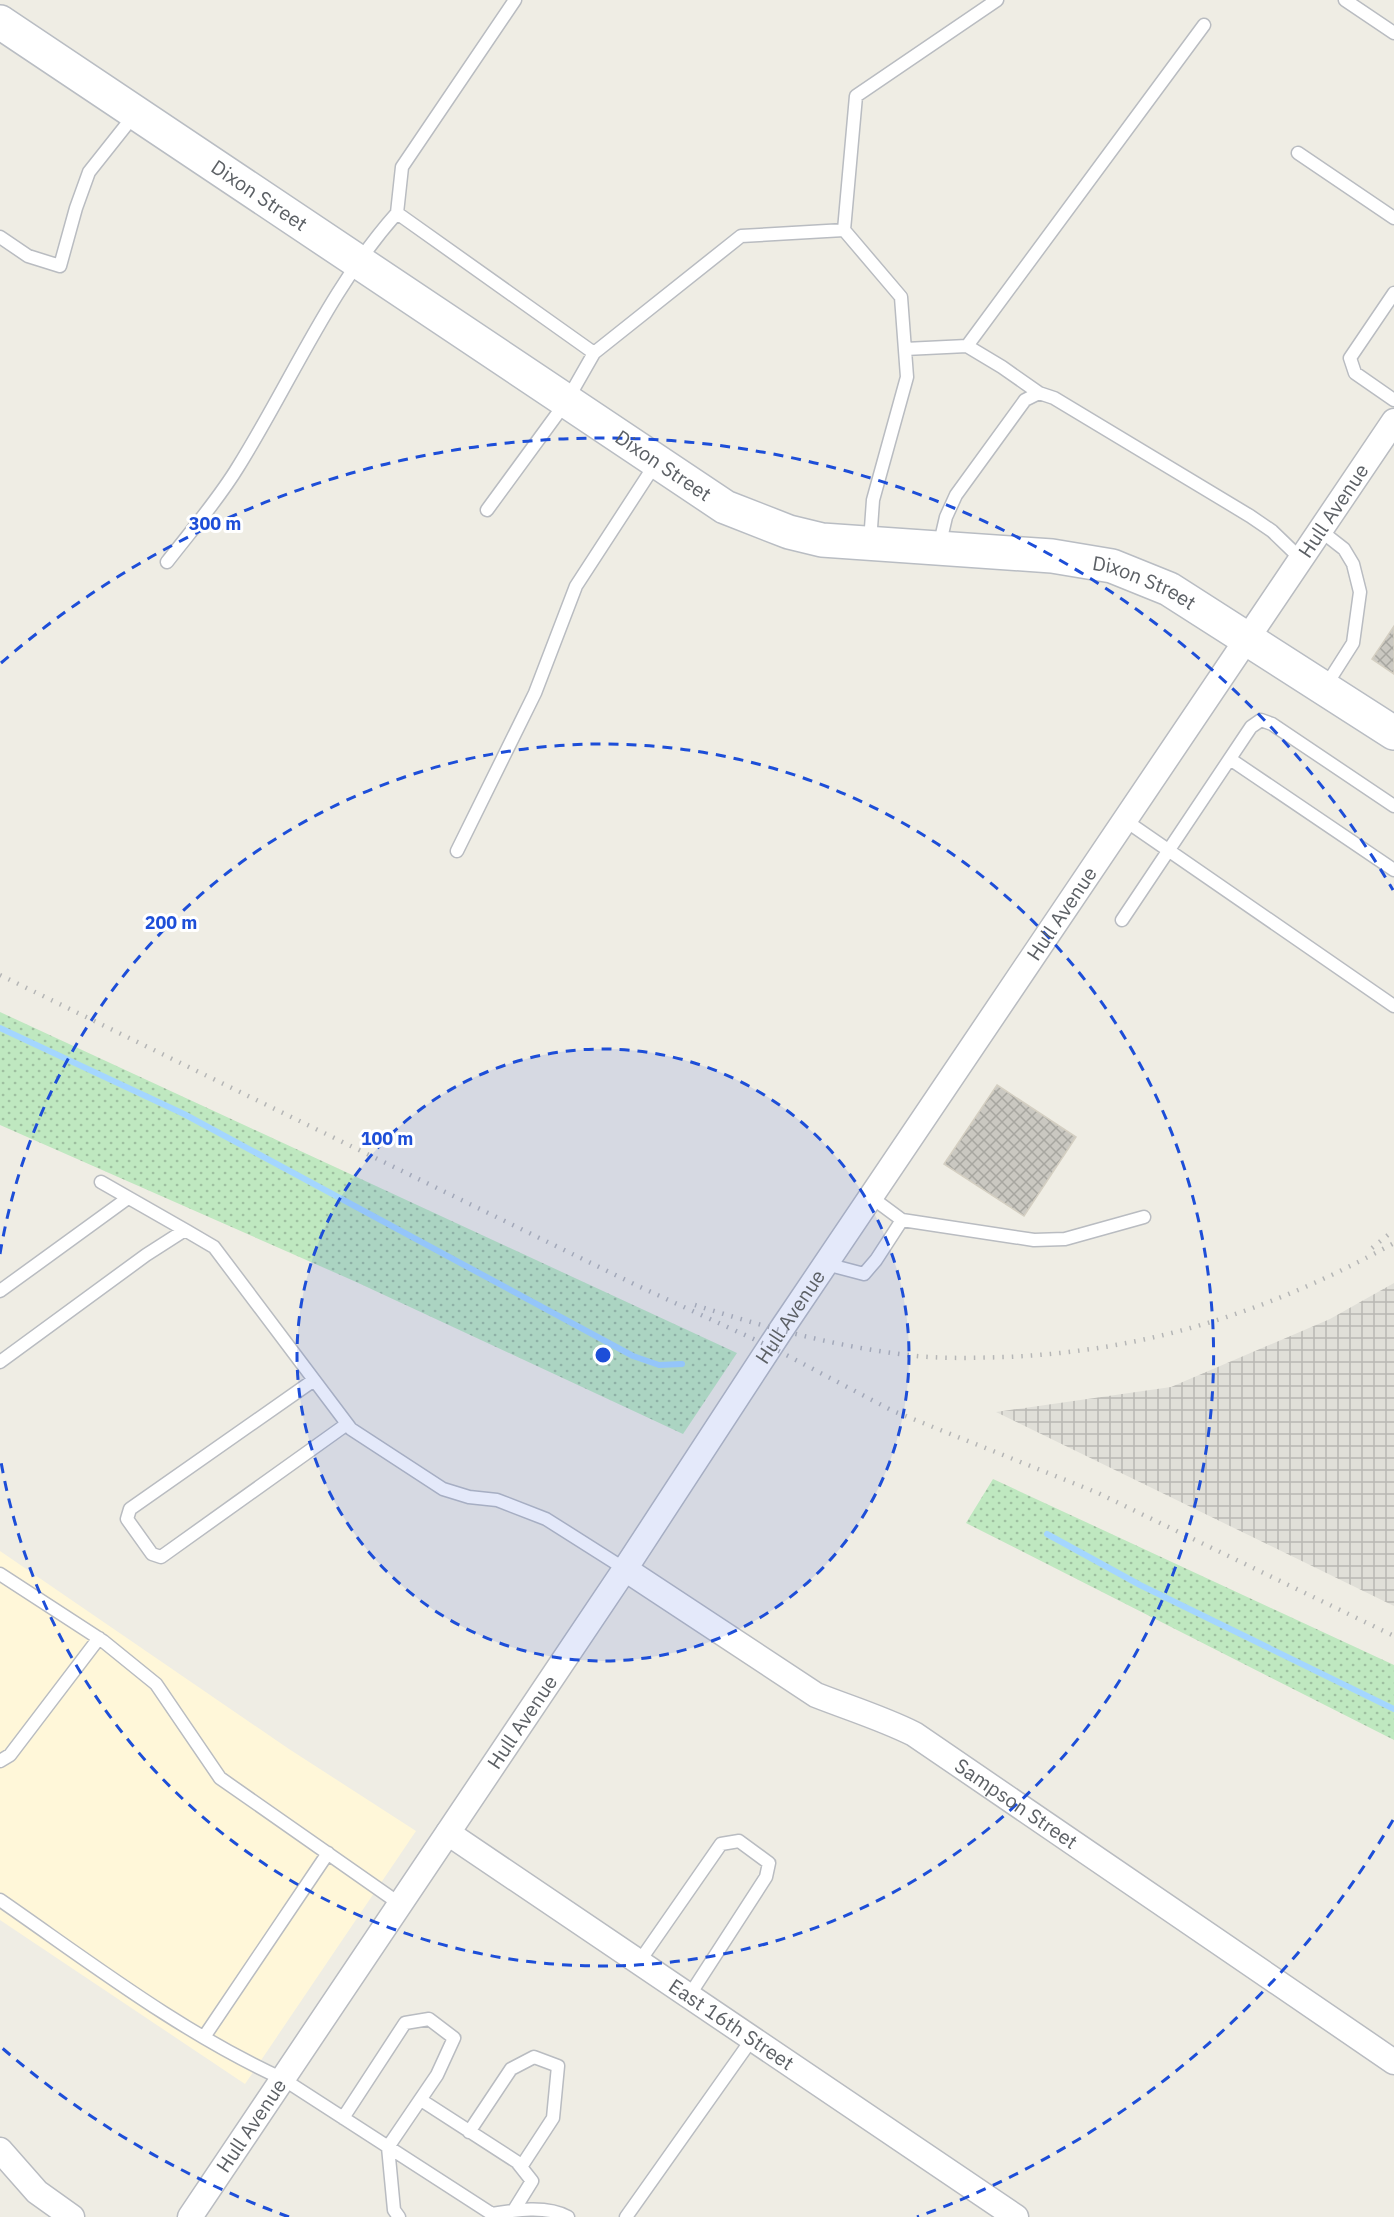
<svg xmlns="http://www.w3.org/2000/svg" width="1394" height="2217" viewBox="0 0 1394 2217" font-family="'IBM Plex Sans',sans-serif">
	<defs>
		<pattern id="industrial-grid" width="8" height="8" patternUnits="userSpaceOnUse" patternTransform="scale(1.5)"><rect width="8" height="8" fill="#e0dfd8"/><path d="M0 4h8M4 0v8" fill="none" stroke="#b9b8b3"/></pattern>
		<pattern id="grass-dots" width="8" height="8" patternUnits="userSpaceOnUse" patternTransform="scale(1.5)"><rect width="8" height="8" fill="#bfe8c0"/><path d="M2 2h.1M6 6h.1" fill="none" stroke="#9ebfa0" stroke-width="1.8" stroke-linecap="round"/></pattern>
		<pattern id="building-cross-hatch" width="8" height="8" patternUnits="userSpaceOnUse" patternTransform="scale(1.5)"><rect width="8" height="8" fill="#cac8c1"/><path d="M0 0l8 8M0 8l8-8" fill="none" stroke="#a7a6a0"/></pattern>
	</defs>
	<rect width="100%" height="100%" fill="#efede4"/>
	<path fill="#fff7d9" d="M0,1551L289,1749L416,1831L245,2084L0,1920Z"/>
	<path fill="url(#industrial-grid)" d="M1394,1283V1606L996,1412L1171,1387L1330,1319Z"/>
	<path fill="url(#grass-dots)" d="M0,1012L737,1353L683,1434L354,1281L0,1125Z
		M993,1479L1394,1665V1740L966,1523Z"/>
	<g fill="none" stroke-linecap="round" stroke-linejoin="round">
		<path stroke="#a4d6ff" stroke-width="6" d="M0,1028L184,1114L633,1356L659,1365L682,1364
			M1047,1534L1140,1585L1394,1709"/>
	</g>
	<path fill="url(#building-cross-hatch)" stroke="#d4cfc2" stroke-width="1.5" d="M1394,626V674L1372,659Z
		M997,1085L1076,1137L1024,1216L944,1164Z"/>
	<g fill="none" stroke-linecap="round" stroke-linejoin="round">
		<defs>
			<path id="lane" d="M515,0L402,167L397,213L594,353L741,236L844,230L856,96L997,0
				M1345,0L1394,33
				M1298,153L1394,218
				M844,230L901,297L907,377L873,500L870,542
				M0,237L28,256L60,266L76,208L89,172L135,114
				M1394,293L1350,358L1355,373L1394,400
				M967,346L1204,25
				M905,349L967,346L1002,367L1039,393
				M487,510L566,402L594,353
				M1321,531L1344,549L1353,564L1360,592L1353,643L1325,687
				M939,547L946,517L956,495L1025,400L1039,393L1054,398L1250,516L1272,531L1301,559
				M167,562C191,531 218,500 238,467C291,382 330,288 397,213
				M1230,759L1394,870
				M1126,821L1394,1006
				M457,851L535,693L576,586L656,463
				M1122,920L1251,727L1261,720L1272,724L1394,806
				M101,1182L185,1230
				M902,1220L1034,1240L1065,1239L1144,1217
				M826,1264L864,1274L876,1260L902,1220L871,1197
				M0,1291L128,1198
				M0,1362L146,1255L185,1230L214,1247L351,1429L443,1489L469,1497L497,1500L546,1519L625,1569
				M314,1380L130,1509L127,1519L152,1554L161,1557L347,1424
				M0,1574L103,1641L156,1684L220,1778L400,1904
				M0,1761L10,1755L99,1638
				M0,1900C91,1963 182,2033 283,2079L492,2214C515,2210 547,2205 568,2217
				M639,1962L721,1844L739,1841L769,1863L766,1877L689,1996
				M204,2037L328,1853
				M421,2100L517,2162L532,2181L514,2210
				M343,2118L405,2023L429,2019L454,2038L437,2075L388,2147L394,2210L399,2217
				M469,2132L511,2069L534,2057L558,2066L553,2118L521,2167
				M626,2217L752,2039"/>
			<g id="street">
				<path id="s1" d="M625,1569L816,1695C849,1708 882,1718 914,1734L1394,2062"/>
				<path id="s2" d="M448,1833L1016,2217"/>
				<path d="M0,2150L37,2192L72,2217"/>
				<path id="s3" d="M190,2217L625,1569L781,1330L1394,421"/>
			</g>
			<g id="secondary">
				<path id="s4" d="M0,22L725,507L789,532L822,540L1052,556L1112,566L1169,589L1394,733"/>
			</g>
		</defs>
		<use href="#lane" stroke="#b9bcc1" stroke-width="15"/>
		<use href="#street" stroke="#b9bcc1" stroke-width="27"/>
		<use href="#secondary" stroke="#b9bdc3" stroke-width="36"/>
		<use href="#lane" stroke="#fff" stroke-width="12"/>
		<use href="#street" stroke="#fff" stroke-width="24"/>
		<use href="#secondary" stroke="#fff" stroke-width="33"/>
		<path stroke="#b5b6b6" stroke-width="4.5" stroke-dasharray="1.5 8" stroke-linecap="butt" d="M0,975L638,1286L771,1347L893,1411L1098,1493L1394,1636
			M1372,1248L1394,1230
			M695,1305C764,1327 834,1346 907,1355C939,1359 973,1358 1006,1357C1147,1351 1271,1311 1394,1243"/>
	</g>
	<circle cx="603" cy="1355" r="306" fill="#1d4ed8" fill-opacity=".12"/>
	<g fill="none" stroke="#1d4ed8" stroke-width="3" stroke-dasharray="10 8">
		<circle cx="603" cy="1355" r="306"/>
		<path d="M0 1254A611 611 0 1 1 0 1456"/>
		<path d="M1393 1820A917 917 0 0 1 917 2217M289 2217A917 917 0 0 1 1 2047M1 663A917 917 0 0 1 1393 890"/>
	</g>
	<g text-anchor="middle" stroke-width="6" stroke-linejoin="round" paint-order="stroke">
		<g font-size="20" fill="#5c6065" stroke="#fff">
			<text dy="7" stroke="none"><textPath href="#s4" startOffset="312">Dixon Street</textPath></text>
			<text dy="7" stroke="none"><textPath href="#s4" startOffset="798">Dixon Street</textPath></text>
			<text dy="7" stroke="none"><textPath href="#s3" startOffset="2054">Hull Avenue</textPath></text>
			<text dy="7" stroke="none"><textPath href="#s4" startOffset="1302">Dixon Street</textPath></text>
			<text dy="7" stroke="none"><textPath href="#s3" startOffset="1568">Hull Avenue</textPath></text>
			<text dy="7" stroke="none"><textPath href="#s3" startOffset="1082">Hull Avenue</textPath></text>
			<text dy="7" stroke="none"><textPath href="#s3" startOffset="596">Hull Avenue</textPath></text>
			<text dy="7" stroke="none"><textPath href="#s1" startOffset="458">Sampson Street</textPath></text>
			<text dy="7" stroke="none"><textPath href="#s2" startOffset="342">East 16th Street</textPath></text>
			<text dy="7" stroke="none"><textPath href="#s3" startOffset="110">Hull Avenue</textPath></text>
		</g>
	</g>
	<circle cx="603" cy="1355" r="9" fill="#1d4ed8" stroke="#fff" stroke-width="3"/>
	<g font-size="18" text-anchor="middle" font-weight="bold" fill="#1d4ed8" stroke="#fff" stroke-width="6" stroke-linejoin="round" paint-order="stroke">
		<text x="215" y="530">300 m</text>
		<text x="171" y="929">200 m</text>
		<text x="387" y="1145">100 m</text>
	</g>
</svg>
